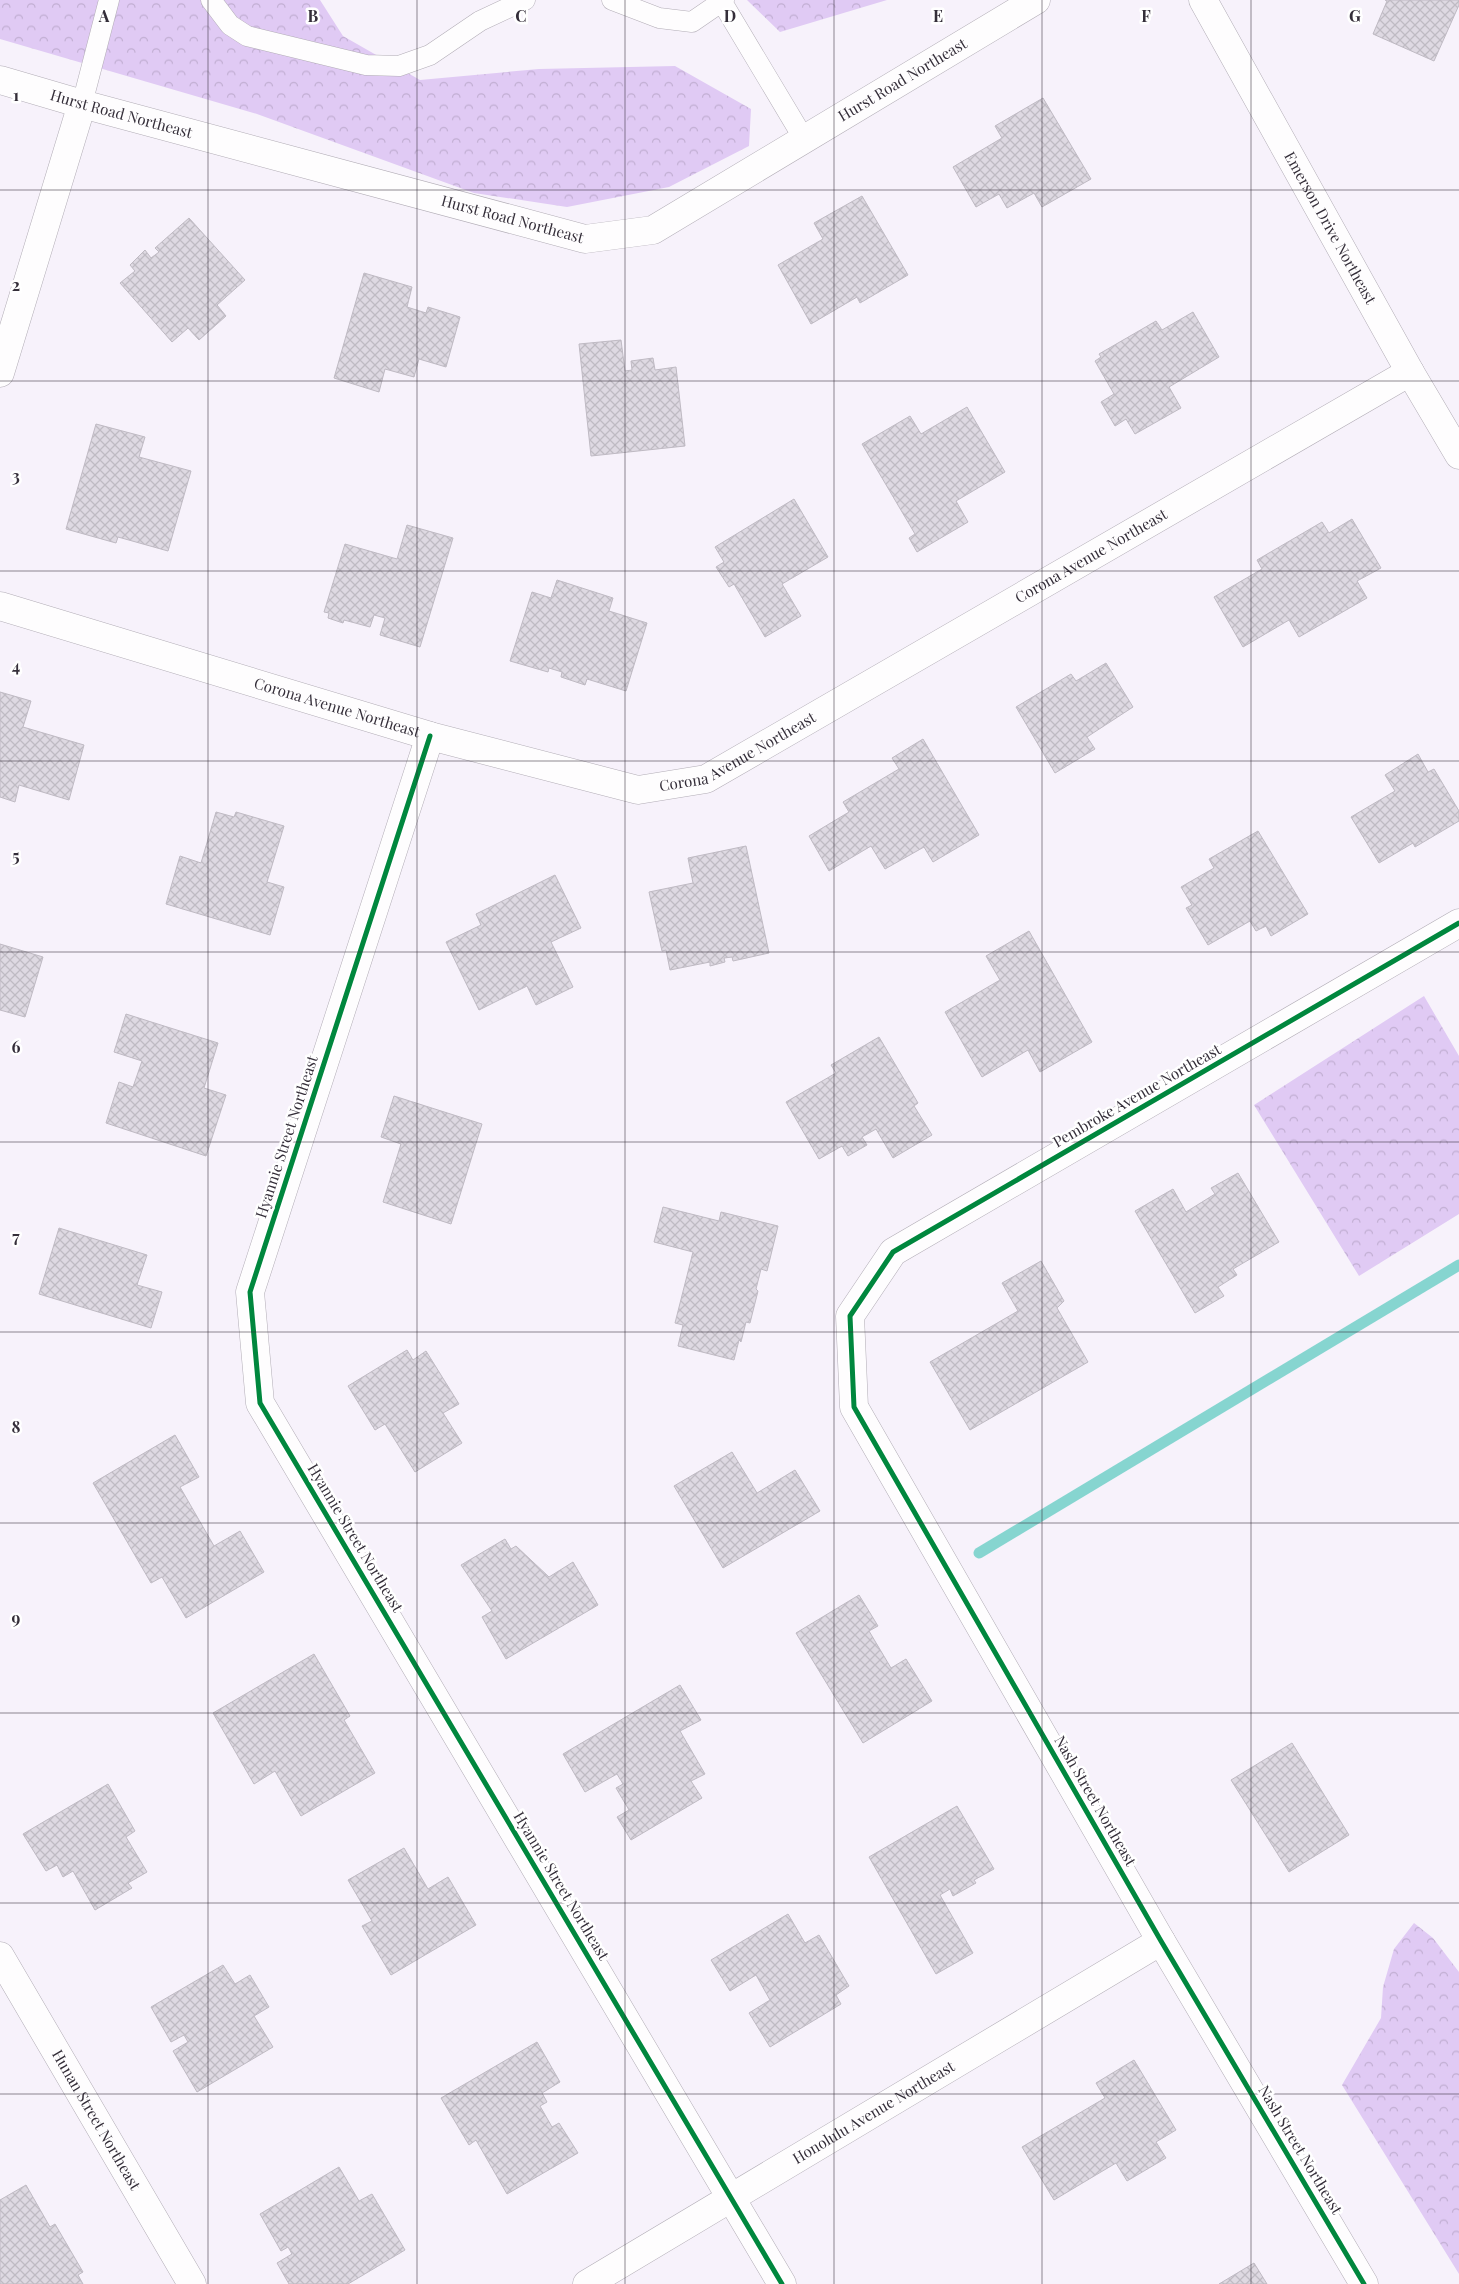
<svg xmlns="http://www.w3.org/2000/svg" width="1459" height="2284" viewBox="0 0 1459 2284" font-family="'Playfair Display',serif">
	<defs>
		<pattern id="forest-crowns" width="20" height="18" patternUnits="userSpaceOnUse" patternTransform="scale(1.25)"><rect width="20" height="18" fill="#e0caf4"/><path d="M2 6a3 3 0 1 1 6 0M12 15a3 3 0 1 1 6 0" fill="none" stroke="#c1aed2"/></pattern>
		<pattern id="building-cross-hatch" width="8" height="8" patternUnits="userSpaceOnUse" patternTransform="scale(1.25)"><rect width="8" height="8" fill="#ded9e2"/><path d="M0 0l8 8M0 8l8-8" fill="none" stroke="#bfbbc3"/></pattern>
	</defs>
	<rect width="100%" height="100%" fill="#f7f2fb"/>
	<path fill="url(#forest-crowns)" d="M0,0H320L343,36L420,80L539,69L675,66L751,109L749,146L669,187L567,207L474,193L257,114L0,39Z
		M747,0H887L780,32Z
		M1424,996L1459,1056V1214L1359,1276L1254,1105Z
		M1414,1923L1433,1938L1459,1972V2274L1342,2085L1381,2018L1383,1987L1394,1949Z"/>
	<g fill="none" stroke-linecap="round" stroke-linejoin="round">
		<path stroke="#86d5d0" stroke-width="11" d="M979,1553L1459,1265"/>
	</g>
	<path fill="url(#building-cross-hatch)" stroke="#bfbac3" d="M1385,0H1459V5L1434,61L1373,34L1387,1Z
		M1043,98L1091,179L1042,207L1034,193L1007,208L999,194L976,207L953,167L1002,138L995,126Z
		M862,196L908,275L860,303L857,297L811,324L778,265L823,239L814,223Z
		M189,218L245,280L217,305L226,316L199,340L188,328L172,342L120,283L135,271L130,265L145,250L151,258L159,252L155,248Z
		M364,273L412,287L407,307L426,313L428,307L460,317L446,367L419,359L414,377L385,369L379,392L334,378Z
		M1193,312L1219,357L1169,387L1181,408L1135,434L1126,419L1115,426L1101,402L1114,394L1095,361L1101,357L1099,354L1156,321L1162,330Z
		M621,340L625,371L632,370L631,361L653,358L655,370L676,367L685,446L591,456L579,344Z
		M967,407L1005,472L956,501L968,522L917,552L909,538L915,534L862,444L910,416L921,434Z
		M96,424L145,437L139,457L191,471L168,551L118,537L116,543L66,529Z
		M794,499L828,557L782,584L801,616L765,637L734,584L729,587L716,567L724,562L715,547Z
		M1352,519L1381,568L1357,581L1367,598L1299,637L1289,620L1243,647L1214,597L1262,569L1257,560L1322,522L1329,533Z
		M407,525L453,538L420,647L380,635L385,618L374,615L370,627L344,620L343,623L328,618L329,613L324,612L345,544L397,559Z
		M557,580L613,598L609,611L647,623L626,691L587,679L585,685L561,677L562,672L549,668L548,672L510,661L532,592L551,598Z
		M1106,663L1133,707L1087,737L1095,749L1055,773L1016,707L1071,674L1076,681Z
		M0,692L31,701L23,727L84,745L69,800L19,785L15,802L0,797Z
		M923,739L979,835L933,862L924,847L885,869L871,846L829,871L809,836L849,812L843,802L899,769L892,758Z
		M1418,754L1428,772L1434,769L1459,811V821L1415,847L1413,843L1379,863L1351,817L1395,791L1385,775Z
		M216,812L234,817L236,812L284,826L267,882L284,887L270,935L166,904L180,856L201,863Z
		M1258,831L1308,914L1271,936L1266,926L1256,931L1250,921L1208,945L1186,908L1192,905L1181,887L1214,868L1209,859Z
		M746,846L769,953L733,961L732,957L724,958L725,962L710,966V962L670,970L666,950L662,951L649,892L693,883L688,858Z
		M555,875L581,928L551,942L573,987L536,1005L527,986L479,1010L446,942L481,925L476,914Z
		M1029,931L1092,1042L1040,1072L1028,1050L982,1077L945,1012L1000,980L986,956Z
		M0,944L43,957L25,1017L0,1010Z
		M126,1014L218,1043L204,1088L226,1095L206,1156L106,1123L119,1082L133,1087L142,1061L114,1052Z
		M879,1037L918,1103L914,1106L932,1135L893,1158L876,1129L862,1137L867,1145L848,1156L842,1146L819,1159L786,1102L836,1073L831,1065Z
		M394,1096L482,1124L451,1224L383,1202L401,1144L381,1137Z
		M1238,1173L1279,1242L1233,1269L1237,1275L1218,1287L1224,1296L1195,1313L1135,1211L1173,1189L1186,1212L1215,1194L1211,1188Z
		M663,1207L719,1221L721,1212L778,1226L767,1271L761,1269L756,1289L758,1291L750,1323L746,1322L741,1342L739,1340L734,1360L678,1346L683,1325L675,1323L693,1252L654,1242Z
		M59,1228L147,1255L137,1285L162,1292L151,1328L39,1294Z
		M1041,1261L1064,1301L1057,1308L1088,1362L970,1430L930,1362L1018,1311L1002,1283Z
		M407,1350L413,1360L426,1351L459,1404L443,1413L462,1443L415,1472L385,1424L375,1430L348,1386Z
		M175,1435L199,1477L180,1487L214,1546L240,1531L264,1572L186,1618L162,1577L151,1583L93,1483Z
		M732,1452L757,1493L795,1470L820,1511L723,1568L674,1486Z
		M505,1539L511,1549L516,1546L549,1577L573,1562L598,1605L506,1659L482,1617L492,1611L461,1565Z
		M859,1595L878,1626L869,1631L891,1668L906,1659L932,1701L863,1743L796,1633Z
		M314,1654L350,1716L344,1720L375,1773L301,1816L275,1771L254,1784L213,1713Z
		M680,1685L701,1720L680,1731L705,1774L691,1781L702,1798L631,1840L617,1817L629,1810L616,1788L623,1784L617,1774L585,1792L563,1754Z
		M1292,1743L1349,1835L1289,1872L1231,1780Z
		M108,1784L135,1831L126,1837L147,1872L128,1883L132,1888L95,1910L73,1871L63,1877L57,1865L46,1871L23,1834Z
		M957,1806L994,1869L974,1880L976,1883L953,1896L950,1889L940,1895L973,1953L936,1974L869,1857Z
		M404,1848L428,1889L448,1877L476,1925L391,1975L362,1926L372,1921L348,1880Z
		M788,1914L805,1943L819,1935L849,1986L836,1995L841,2004L770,2047L749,2013L770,2000L756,1975L730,1991L711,1960Z
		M223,1965L235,1984L250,1975L269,2007L254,2016L273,2047L197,2092L173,2051L188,2042L184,2035L171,2042L151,2007Z
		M537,2042L560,2082L542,2093L547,2102L540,2106L552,2127L559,2123L578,2153L507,2194L476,2140L469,2145L441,2098Z
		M1134,2060L1176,2130L1156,2142L1166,2158L1127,2181L1116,2163L1054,2200L1022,2147L1105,2098L1096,2083Z
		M339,2167L359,2201L372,2194L405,2250L348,2284H289L277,2263L292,2254L288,2247L281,2251L260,2214Z
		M26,2185L50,2227L55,2224L83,2272L78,2275L83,2284H0V2200Z
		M1254,2263L1267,2284H1219Z"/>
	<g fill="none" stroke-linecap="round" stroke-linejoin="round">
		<defs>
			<path id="service" d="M211,0L230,25L247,36L366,65L399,66L430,55L480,21L525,0
				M612,0L659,18L692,22L724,0
				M722,2L804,139
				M82,104L109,0"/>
			<g id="minor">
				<path id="s1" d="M0,80L82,104L585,239L653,230L1036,0"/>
				<path d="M0,373L82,104"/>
				<path id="s2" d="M0,606L430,736L638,790L706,779L1410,372"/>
				<path d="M430,736L250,1292L260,1403L782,2284"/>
				<path id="s3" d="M0,1956L192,2284"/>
				<path id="s4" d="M587,2284L1161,1941"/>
				<path d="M1364,2284L1161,1941L854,1407L850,1316L893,1252L1459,923"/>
			</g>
			<g id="tertiary">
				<path id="s5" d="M1203,0L1410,372L1459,455"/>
			</g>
		</defs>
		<use href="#service" stroke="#b2adb6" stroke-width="21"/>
		<use href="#minor" stroke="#b2adb6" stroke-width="29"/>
		<use href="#tertiary" stroke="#b2adb6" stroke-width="29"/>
		<use href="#service" stroke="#fefdfe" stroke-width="20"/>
		<use href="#minor" stroke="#fefdfe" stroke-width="28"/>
		<use href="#tertiary" stroke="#fefdfe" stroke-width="28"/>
		<defs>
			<path id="cycleway" d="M430,736L250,1292L260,1403L782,2284
				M1364,2284L1161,1941L854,1407L850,1316L893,1252L1459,923"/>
		</defs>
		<use href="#cycleway" stroke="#fff" stroke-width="8"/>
		<use href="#cycleway" stroke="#00873e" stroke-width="5"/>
	</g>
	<path fill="none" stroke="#342e39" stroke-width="1" stroke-opacity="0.55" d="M208,0V2284M417,0V2284M625,0V2284M834,0V2284M1042,0V2284M1251,0V2284M0,190H1459M0,381H1459M0,571H1459M0,761H1459M0,952H1459M0,1142H1459M0,1332H1459M0,1523H1459M0,1713H1459M0,1903H1459M0,2094H1459"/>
	<g text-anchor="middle" stroke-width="5" stroke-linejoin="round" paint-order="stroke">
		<g font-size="15" fill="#342e39" stroke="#fff">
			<text dy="5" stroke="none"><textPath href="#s1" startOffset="966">Hurst Road Northeast</textPath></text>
			<text dy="5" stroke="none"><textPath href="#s1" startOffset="126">Hurst Road Northeast</textPath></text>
			<text dy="5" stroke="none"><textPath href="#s1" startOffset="531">Hurst Road Northeast</textPath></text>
			<text dy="5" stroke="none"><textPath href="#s5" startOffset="261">Emerson Drive Northeast</textPath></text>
			<text dy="5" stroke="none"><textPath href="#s2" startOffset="1178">Corona Avenue Northeast</textPath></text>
			<text dy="5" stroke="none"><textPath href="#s2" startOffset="352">Corona Avenue Northeast</textPath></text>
			<text dy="5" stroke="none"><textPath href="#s2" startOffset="772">Corona Avenue Northeast</textPath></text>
			<text transform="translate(1137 1096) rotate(-30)" y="5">Pembroke Avenue Northeast</text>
			<text transform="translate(287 1137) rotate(-72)" y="5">Hyannie Street Northeast</text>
			<text transform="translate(355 1538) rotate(59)" y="5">Hyannie Street Northeast</text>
			<text transform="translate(1095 1801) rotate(60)" y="5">Nash Street Northeast</text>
			<text transform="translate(561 1886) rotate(59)" y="5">Hyannie Street Northeast</text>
			<text dy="5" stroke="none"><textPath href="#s4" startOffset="334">Honolulu Avenue Northeast</textPath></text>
			<text dy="5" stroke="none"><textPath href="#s3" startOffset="190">Hunan Street Northeast</textPath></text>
			<text transform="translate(1300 2150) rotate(59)" y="5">Nash Street Northeast</text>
		</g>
	</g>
	<g font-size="16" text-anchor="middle" font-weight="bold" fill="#342e39" stroke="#fff" stroke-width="5" stroke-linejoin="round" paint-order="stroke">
		<text x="104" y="22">A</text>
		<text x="313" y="22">B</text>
		<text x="521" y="22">C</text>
		<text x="730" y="22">D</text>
		<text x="938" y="22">E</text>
		<text x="1146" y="22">F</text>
		<text x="1355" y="22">G</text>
		<text x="16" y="101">1</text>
		<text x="16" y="291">2</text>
		<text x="16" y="482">3</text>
		<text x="16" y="672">4</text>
		<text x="16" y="862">5</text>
		<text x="16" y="1053">6</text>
		<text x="16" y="1243">7</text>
		<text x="16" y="1433">8</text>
		<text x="16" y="1624">9</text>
	</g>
</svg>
